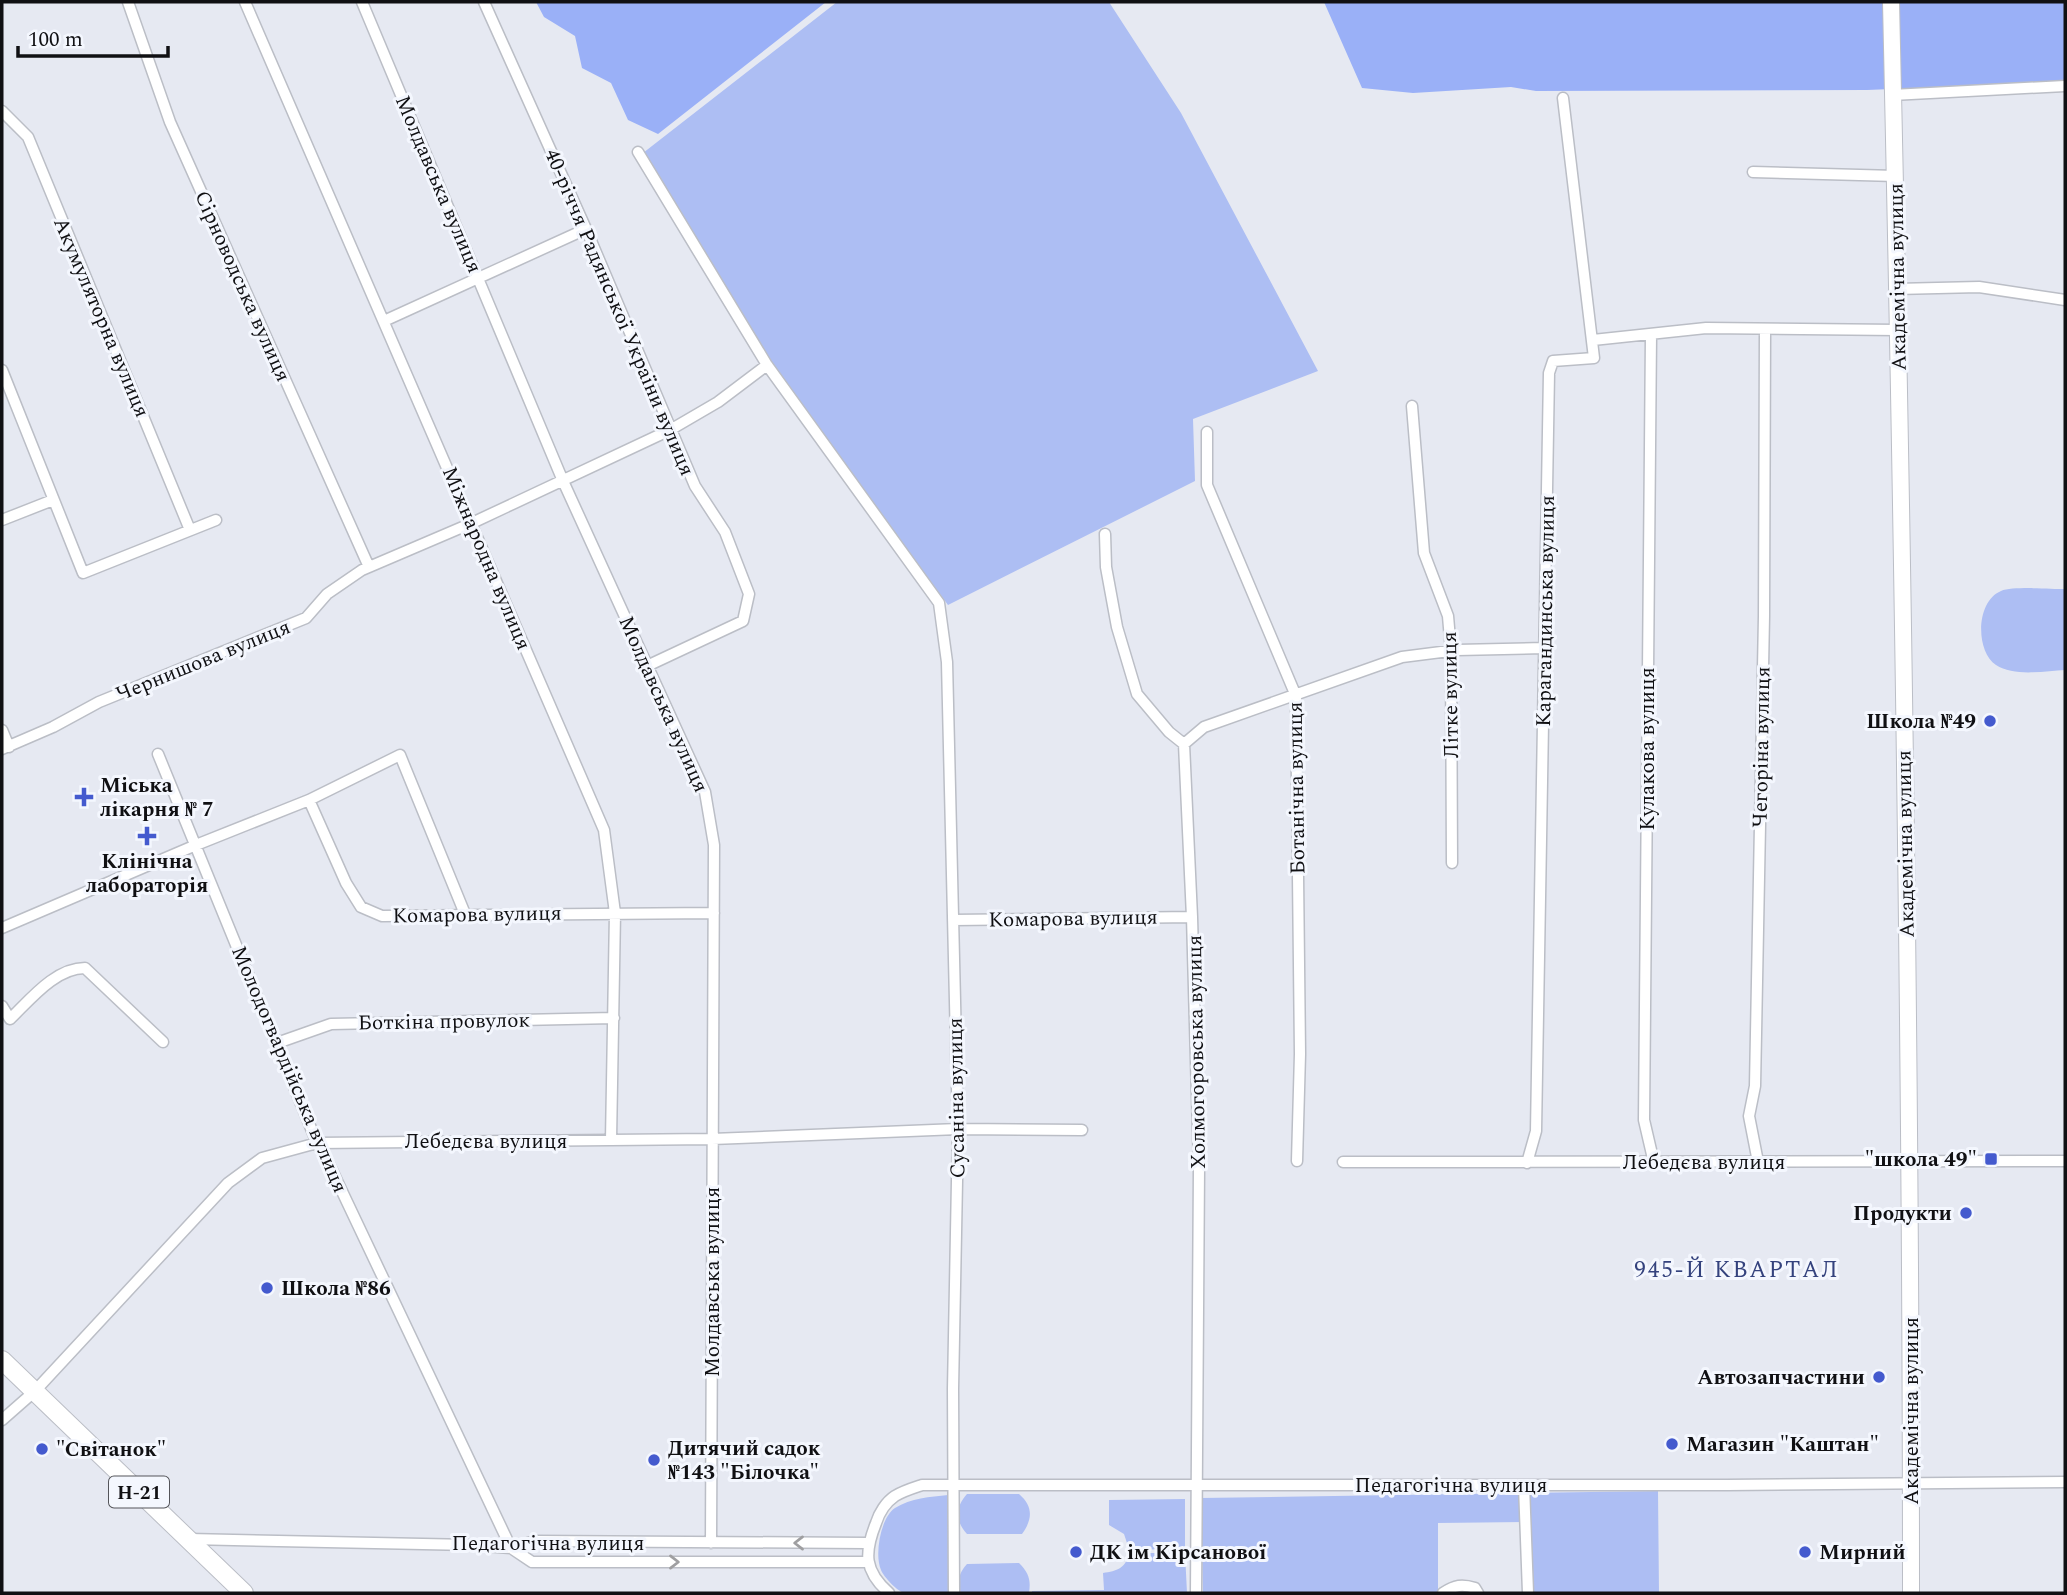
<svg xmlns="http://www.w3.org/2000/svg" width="2067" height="1595" viewBox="0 0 2067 1595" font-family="Spectral,serif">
	<rect width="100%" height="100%" fill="#e6e9f2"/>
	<path fill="#adbef3" d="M837,2H1109L1181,113L1318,371L1193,419L1195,481L948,605L776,373L643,153Z
		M2065,589V670C2045,671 2014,677 1996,665C1975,651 1976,601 2001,591C2013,586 2050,589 2065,589Z
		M1658,1491L1659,1593H1525L1524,1522L1438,1523V1593H1203L1201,1498Z
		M967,1494H1019C1033,1506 1033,1519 1022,1534H967C955,1521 955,1507 967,1494Z
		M948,1495V1593C935,1593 916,1595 904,1593C896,1590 884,1577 881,1570C874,1554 881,1517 895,1508C911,1498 930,1497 948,1495Z
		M1185,1499V1550L1129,1549L1124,1534L1109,1525V1500Z
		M1129,1553H1185L1187,1593H1032V1591L1104,1590L1103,1573C1117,1571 1126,1568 1129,1553Z
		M1019,1563C1029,1573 1031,1580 1029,1593H959C957,1581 959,1573 967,1564Z"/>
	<path fill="#9ab0f7" d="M536,2H826L658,134L628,120L611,83L582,68L575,36L544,17Z
		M1324,2H2065V82L1867,90L1536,91L1511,87L1413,93L1362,88Z"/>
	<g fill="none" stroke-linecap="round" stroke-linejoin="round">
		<defs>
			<path id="street" d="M128,2L170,122L369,567
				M245,2L604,830L615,913L611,1140
				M362,2L563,481L705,792L714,845L711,1543
				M484,2L586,229L695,486L725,532L749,594L743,621L647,666
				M1892,95L2065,86
				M2,111L28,137L190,530
				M638,152L767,365L939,603L947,662L958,1129L953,1389L954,1593
				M1753,172L1896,176
				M1896,289L1979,287L2065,300
				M384,321L586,229
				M1651,335L1644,1120L1654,1163
				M1593,340L1706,328L1898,330
				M2,370L83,573L216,520
				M1412,406L1424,553L1448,616L1451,651L1452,863
				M1207,432V485L1296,696L1300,1054L1297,1161
				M2,520L53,500
				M1105,534L1106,567L1117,627L1137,694L1169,732L1184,744L1192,917L1199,1168L1196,1593
				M2,730L9,747
				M1184,744L1204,727L1402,657L1457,650L1544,648
				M2,749L53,727L99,702L306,618L327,594L362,570L472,523L670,430L718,402L767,365
				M158,754L317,1143L330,1166L511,1548L532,1562H868
				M309,800L346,883L361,907L382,916L714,913
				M953,920L1192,917
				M2,928L196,845L309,800L400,755L465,914
				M2,1006L10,1019C30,1000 55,968 85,968L163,1042
				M277,1043L331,1024L614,1018
				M1343,1162L2065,1161
				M1758,1162L1749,1116L1755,1086L1764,616L1765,330
				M1527,1163L1536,1131L1549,373L1553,361L1594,358L1563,98
				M2,1420L35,1391L228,1183L262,1158L317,1143L712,1139L958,1129L1082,1130
				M1524,1485L1528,1593
				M189,1539L471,1545L511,1548L535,1541L867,1543
				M889,1593C864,1571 864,1553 876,1523C879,1513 886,1502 895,1496C903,1491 913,1488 922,1485H1727L2065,1482
				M1443,1593C1455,1585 1462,1584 1475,1588L1478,1593"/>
			<path id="secondary" d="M1891,2C1903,532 1911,1063 1911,1593"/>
			<path id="primary" d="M2,1360L244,1593"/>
		</defs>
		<use href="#street" stroke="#bbbec6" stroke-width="13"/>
		<use href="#secondary" stroke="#bbbec6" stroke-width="18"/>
		<use href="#primary" stroke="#bbbec6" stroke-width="20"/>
		<use href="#street" stroke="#fff" stroke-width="10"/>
		<use href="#secondary" stroke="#fff" stroke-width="16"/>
		<use href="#primary" stroke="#fff" stroke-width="18"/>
	</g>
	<defs><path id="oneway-chevron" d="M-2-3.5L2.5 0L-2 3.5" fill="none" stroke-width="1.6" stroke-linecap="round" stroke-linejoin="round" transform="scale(1.75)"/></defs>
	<g stroke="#9f9fa1">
		<use href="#oneway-chevron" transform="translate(799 1543) rotate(-180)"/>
		<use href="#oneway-chevron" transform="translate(674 1562)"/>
	</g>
	<g fill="#445ace" stroke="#f4f7fe" stroke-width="2.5">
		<circle cx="1990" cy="721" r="7"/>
		<path d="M80.5 786.5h7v7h7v7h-7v7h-7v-7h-7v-7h7z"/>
		<path d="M143.5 825.5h7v7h7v7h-7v7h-7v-7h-7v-7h7z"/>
		<rect x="1984" y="1152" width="14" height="14" rx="3.5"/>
		<circle cx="1966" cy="1213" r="7"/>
		<circle cx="267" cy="1288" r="7"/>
		<circle cx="1879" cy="1377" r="7"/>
		<circle cx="1672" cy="1444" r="7"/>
		<circle cx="42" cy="1449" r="7"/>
		<circle cx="654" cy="1460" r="7"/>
		<circle cx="1076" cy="1552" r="7"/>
		<circle cx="1805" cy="1552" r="7"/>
	</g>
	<g text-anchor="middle" stroke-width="6" stroke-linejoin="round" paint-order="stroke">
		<rect fill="#f4f7fe" stroke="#54555a" stroke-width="2" x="109" y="1476.5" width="60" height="31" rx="5"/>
		<g font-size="19" font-weight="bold" fill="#101013">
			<text x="139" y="1499">Н-21</text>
		</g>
		<g font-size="21" fill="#101013" stroke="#f4f7fe">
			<text transform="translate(439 184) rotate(67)" y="7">Молдавська вулиця</text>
			<text transform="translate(1897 277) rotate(-91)" y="7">Академічна вулиця</text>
			<text transform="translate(243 286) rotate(66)" y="7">Сірноводська вулиця</text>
			<text transform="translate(620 312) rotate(67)" y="7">40-річчя Радянської України вулиця</text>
			<text transform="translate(102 317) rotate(67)" y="7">Акумуляторна вулиця</text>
			<text transform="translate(487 558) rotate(67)" y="7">Міжнародна вулиця</text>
			<text transform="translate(1545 611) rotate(-89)" y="7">Карагандинська вулиця</text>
			<text transform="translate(203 660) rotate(-22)" y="7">Чернишова вулиця</text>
			<text transform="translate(1450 695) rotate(-91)" y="7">Літке вулиця</text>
			<text transform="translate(664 704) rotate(66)" y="7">Молдавська вулиця</text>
			<text transform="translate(1761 747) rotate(-89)" y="7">Чегоріна вулиця</text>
			<text transform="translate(1647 749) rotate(-90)" y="7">Кулакова вулиця</text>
			<text transform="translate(1296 788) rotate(-91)" y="7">Ботанічна вулиця</text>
			<text transform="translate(1905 844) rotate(-91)" y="7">Академічна вулиця</text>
			<text transform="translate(477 914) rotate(-1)" y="7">Комарова вулиця</text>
			<text transform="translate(1073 918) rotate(-1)" y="7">Комарова вулиця</text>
			<text transform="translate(444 1021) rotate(-1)" y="7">Боткіна провулок</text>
			<text transform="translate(1196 1052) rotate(-91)" y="7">Холмогоровська вулиця</text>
			<text transform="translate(290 1069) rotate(67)" y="7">Молодогвардійська вулиця</text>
			<text transform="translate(956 1098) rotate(-91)" y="7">Сусаніна вулиця</text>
			<text x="486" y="1148">Лебедєва вулиця</text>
			<text x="1704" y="1169">Лебедєва вулиця</text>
			<text transform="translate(712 1282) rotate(-90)" y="7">Молдавська вулиця</text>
			<text transform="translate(1911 1411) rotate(-90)" y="7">Академічна вулиця</text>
			<text x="1451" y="1492">Педагогічна вулиця</text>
			<text x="548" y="1550">Педагогічна вулиця</text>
		</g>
		<g font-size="21" font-weight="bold" fill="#101013" stroke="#f4f7fe" text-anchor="start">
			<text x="1976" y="728" text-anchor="end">Школа №49</text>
			<text x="100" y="792">Міська<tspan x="100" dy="24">лікарня № 7</tspan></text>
			<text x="147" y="868" text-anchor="middle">Клінічна<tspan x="147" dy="24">лабораторія</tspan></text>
			<text x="1977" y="1166" text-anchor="end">"школа 49"</text>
			<text x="1952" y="1220" text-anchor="end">Продукти</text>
			<text x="281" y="1295">Школа №86</text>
			<text x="1865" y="1384" text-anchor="end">Автозапчастини</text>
			<text x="1686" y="1451">Магазин "Каштан"</text>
			<text x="668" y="1455">Дитячий садок<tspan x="668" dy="24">№143 "Білочка"</tspan></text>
			<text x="56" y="1456">"Світанок"</text>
			<text x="1090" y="1559">ДК ім Кірсанової</text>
			<text x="1819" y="1559">Мирний</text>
		</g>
		<g font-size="23" letter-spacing="2" fill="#34427d" stroke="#f4f7fe">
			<text x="1737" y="1277">945-Й КВАРТАЛ</text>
		</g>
	</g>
	<rect width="2067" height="1595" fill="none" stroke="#101013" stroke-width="7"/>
	<path d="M18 46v10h150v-10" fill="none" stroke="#101013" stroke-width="3.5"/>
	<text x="28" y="46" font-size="21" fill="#101013" stroke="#f4f7fe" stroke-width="5" paint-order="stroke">100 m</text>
</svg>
